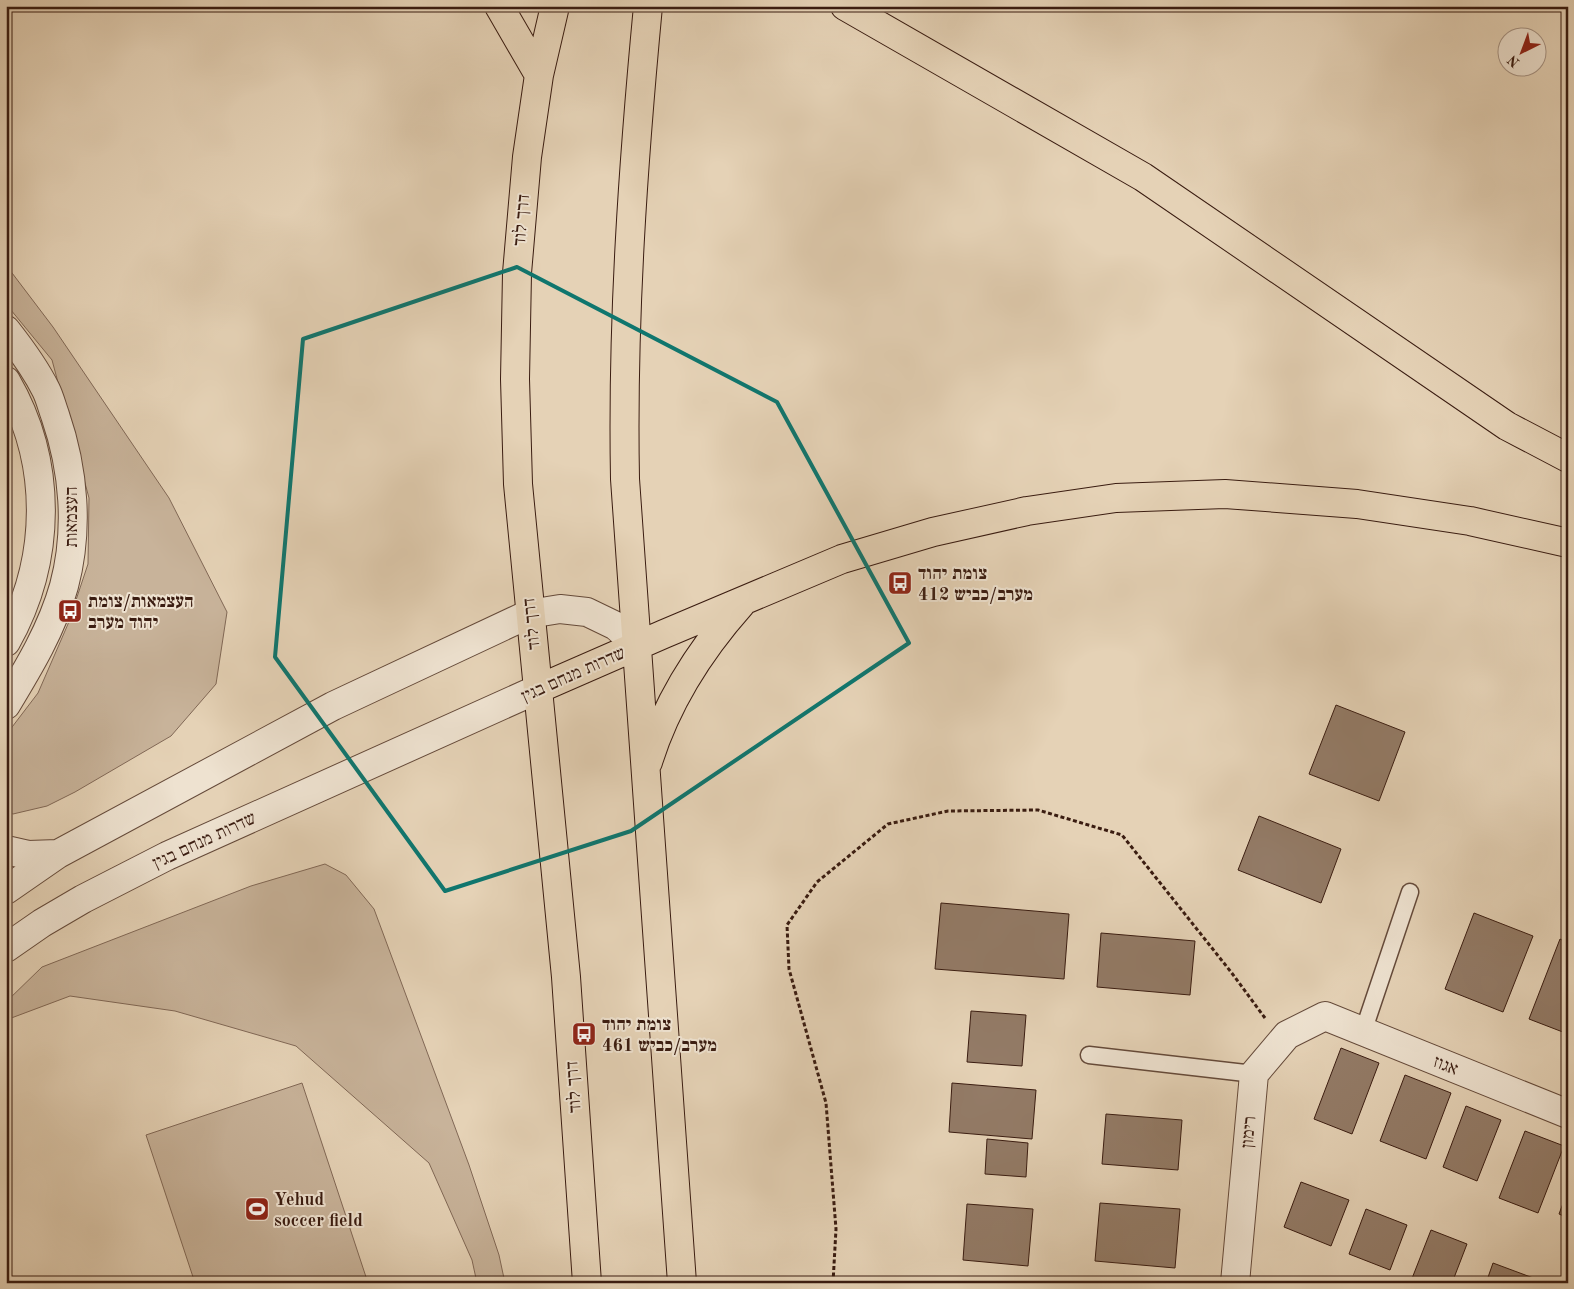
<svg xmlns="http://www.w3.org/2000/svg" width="1574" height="1289" viewBox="0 0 1574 1289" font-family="'Old Standard TT','Frank Ruhl Libre',serif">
	<rect width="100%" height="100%" fill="#e5d2b6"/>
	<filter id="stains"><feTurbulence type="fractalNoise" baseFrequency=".004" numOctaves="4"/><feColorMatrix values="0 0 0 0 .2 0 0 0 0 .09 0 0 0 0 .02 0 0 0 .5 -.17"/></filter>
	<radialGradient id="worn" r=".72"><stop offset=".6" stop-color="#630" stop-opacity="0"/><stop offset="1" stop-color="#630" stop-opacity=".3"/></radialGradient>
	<path fill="#c8b39a" stroke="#816856" d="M6,265L53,327L169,498L227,612L216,684L171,736L75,792L47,806L13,814L6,811V735L38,693L68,624L88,564L89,498L52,360L6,304Z
		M325,864L346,875L374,909L469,1165L499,1255L505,1283H477L472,1260L429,1163L296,1046L175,1011L70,996L6,1020V1002L42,967L251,886Z
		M302,1083L368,1283H195L146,1135Z"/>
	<path fill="#937b67" stroke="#3a1c11" d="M1336,705L1405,732L1379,801L1309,774Z
		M1259,816L1341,849L1321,903L1238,870Z
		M941,903L1069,914L1064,979L935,969Z
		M1474,913L1533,936L1503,1012L1445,989Z
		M1101,933L1195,941L1190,995L1097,987Z
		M1560,939L1568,943V1034L1529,1019Z
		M971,1011L1026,1015L1022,1066L967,1062Z
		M1341,1048L1379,1063L1352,1134L1314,1119Z
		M1405,1075L1451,1093L1426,1159L1380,1141Z
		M952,1083L1036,1090L1032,1139L949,1132Z
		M1466,1106L1501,1120L1477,1181L1443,1167Z
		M1106,1114L1182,1120L1178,1170L1102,1164Z
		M1525,1131L1564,1146L1538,1213L1499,1198Z
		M987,1139L1028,1143L1026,1177L985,1174Z
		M1301,1182L1349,1200L1331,1246L1284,1227Z
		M1568,1190V1218L1559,1214Z
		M1100,1203L1180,1209L1175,1268L1095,1261Z
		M967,1204L1033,1209L1028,1266L963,1260Z
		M1366,1209L1407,1225L1390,1270L1349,1254Z
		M1431,1230L1467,1244L1452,1283H1415L1411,1281Z
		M1493,1263L1544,1282L1543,1283H1486Z"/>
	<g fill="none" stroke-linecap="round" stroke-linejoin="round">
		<defs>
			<path id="service" d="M1363,1032L1410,892
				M1089,1055L1254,1074"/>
			<path id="minor" d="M1235,1283L1254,1074L1287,1035L1325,1016L1568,1114"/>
			<path id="tertiary" d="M6,330C21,349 35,368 46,390C50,398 52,407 55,415C74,470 79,530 64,586C52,629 29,667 6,705
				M6,381C53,462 52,560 6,642
				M6,850L28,855L58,854
				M6,890L58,854L333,706L529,614L560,609L587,612L616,626L637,645
				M6,948L42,923L83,899L167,856L538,689"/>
			<path id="primary" d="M499,6L539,75
				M555,6L539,75L527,157L517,273L515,379L518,484L566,977L587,1283
				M648,6C633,164 622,321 625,479L682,1283
				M845,6L1143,177L1507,426L1568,458
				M538,689L664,634L842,559L933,532L1027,511L1116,498L1225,494L1357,504L1470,521L1568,543
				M648,762C666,704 701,649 741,604"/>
		</defs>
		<use href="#service" stroke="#654a3a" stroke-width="19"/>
		<use href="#minor" stroke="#654a3a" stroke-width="30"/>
		<use href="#tertiary" stroke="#654a3a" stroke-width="30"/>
		<use href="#primary" stroke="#3a1c11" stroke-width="30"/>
		<path stroke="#3a1c11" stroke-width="3" stroke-dasharray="4 2.5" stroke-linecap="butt" d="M833,1283L836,1229L826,1103L789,969L787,925L817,882L888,824L948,811L1038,810L1122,835L1231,972L1265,1018"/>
		<use href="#service" stroke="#eee2d0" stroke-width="16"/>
		<use href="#minor" stroke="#eee2d0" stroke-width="28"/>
		<use href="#tertiary" stroke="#eee2d0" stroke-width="28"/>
		<use href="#primary" stroke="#e5d2b6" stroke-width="28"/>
	</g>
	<path fill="none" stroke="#0f766e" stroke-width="4" stroke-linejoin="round" d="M517,267L777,402L909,643L631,831L445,891L275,657L303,339Z"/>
	<defs>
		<symbol id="bus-square" viewBox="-11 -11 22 22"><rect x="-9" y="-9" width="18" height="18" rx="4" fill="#8f2418" stroke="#eee2d0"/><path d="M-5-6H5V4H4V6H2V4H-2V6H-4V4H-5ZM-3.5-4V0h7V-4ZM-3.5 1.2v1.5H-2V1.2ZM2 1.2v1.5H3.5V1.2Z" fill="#fff"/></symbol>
		<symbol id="stadium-square" viewBox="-11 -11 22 22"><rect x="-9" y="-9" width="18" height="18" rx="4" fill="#8f2418" stroke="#eee2d0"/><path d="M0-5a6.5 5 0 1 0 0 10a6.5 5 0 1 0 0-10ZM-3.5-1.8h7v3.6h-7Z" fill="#fff"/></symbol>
	</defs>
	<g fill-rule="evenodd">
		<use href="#bus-square" x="886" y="569" width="28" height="28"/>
		<use href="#bus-square" x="56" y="597" width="28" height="28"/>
		<use href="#bus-square" x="570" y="1020" width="28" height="28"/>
		<use href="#stadium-square" x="243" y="1195" width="28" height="28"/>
	</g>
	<g text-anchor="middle" stroke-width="4" stroke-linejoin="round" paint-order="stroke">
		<g font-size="18" fill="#3a1c11" stroke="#eee2d0">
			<text transform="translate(521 220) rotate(-85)" y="6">דרך לוד</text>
			<text transform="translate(71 517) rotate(-90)" y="6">העצמאות</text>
			<text transform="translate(531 624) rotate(-96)" y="6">דרך לוד</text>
			<text transform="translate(573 674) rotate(-24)" y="6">שדרות מנחם בגין</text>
			<text transform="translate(204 840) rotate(-25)" y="6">שדרות מנחם בגין</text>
			<text transform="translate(1446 1065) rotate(22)" y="6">אגוז</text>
			<text transform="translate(573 1087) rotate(-94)" y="6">דרך לוד</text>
			<text transform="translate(1248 1132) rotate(-85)" y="6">רימון</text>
		</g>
		<g font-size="18" font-weight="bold" fill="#3a1c11" stroke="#eee2d0" text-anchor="start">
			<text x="918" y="579">צומת יהוד<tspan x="918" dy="21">מערב/כביש 412</tspan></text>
			<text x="88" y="607">העצמאות/צומת<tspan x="88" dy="21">יהוד מערב</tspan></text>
			<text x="602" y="1030">צומת יהוד<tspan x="602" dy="21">מערב/כביש 461</tspan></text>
			<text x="274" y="1205">Yehud<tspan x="274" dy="21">soccer field</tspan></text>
		</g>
	</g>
	<rect width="1574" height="1289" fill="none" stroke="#e5d2b6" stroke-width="25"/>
	<rect x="8" y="8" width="1559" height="1274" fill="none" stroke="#3a1c11" stroke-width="2.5"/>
	<rect x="12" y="12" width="1549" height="1264" fill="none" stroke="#3a1c11"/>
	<g transform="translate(1522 52) rotate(222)"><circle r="24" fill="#eee2d0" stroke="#a69384"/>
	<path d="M0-4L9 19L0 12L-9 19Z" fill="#8f2418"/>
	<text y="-8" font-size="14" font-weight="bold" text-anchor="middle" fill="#3a1c11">N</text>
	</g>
	<rect width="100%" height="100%" filter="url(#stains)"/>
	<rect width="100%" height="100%" fill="url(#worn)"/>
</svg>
